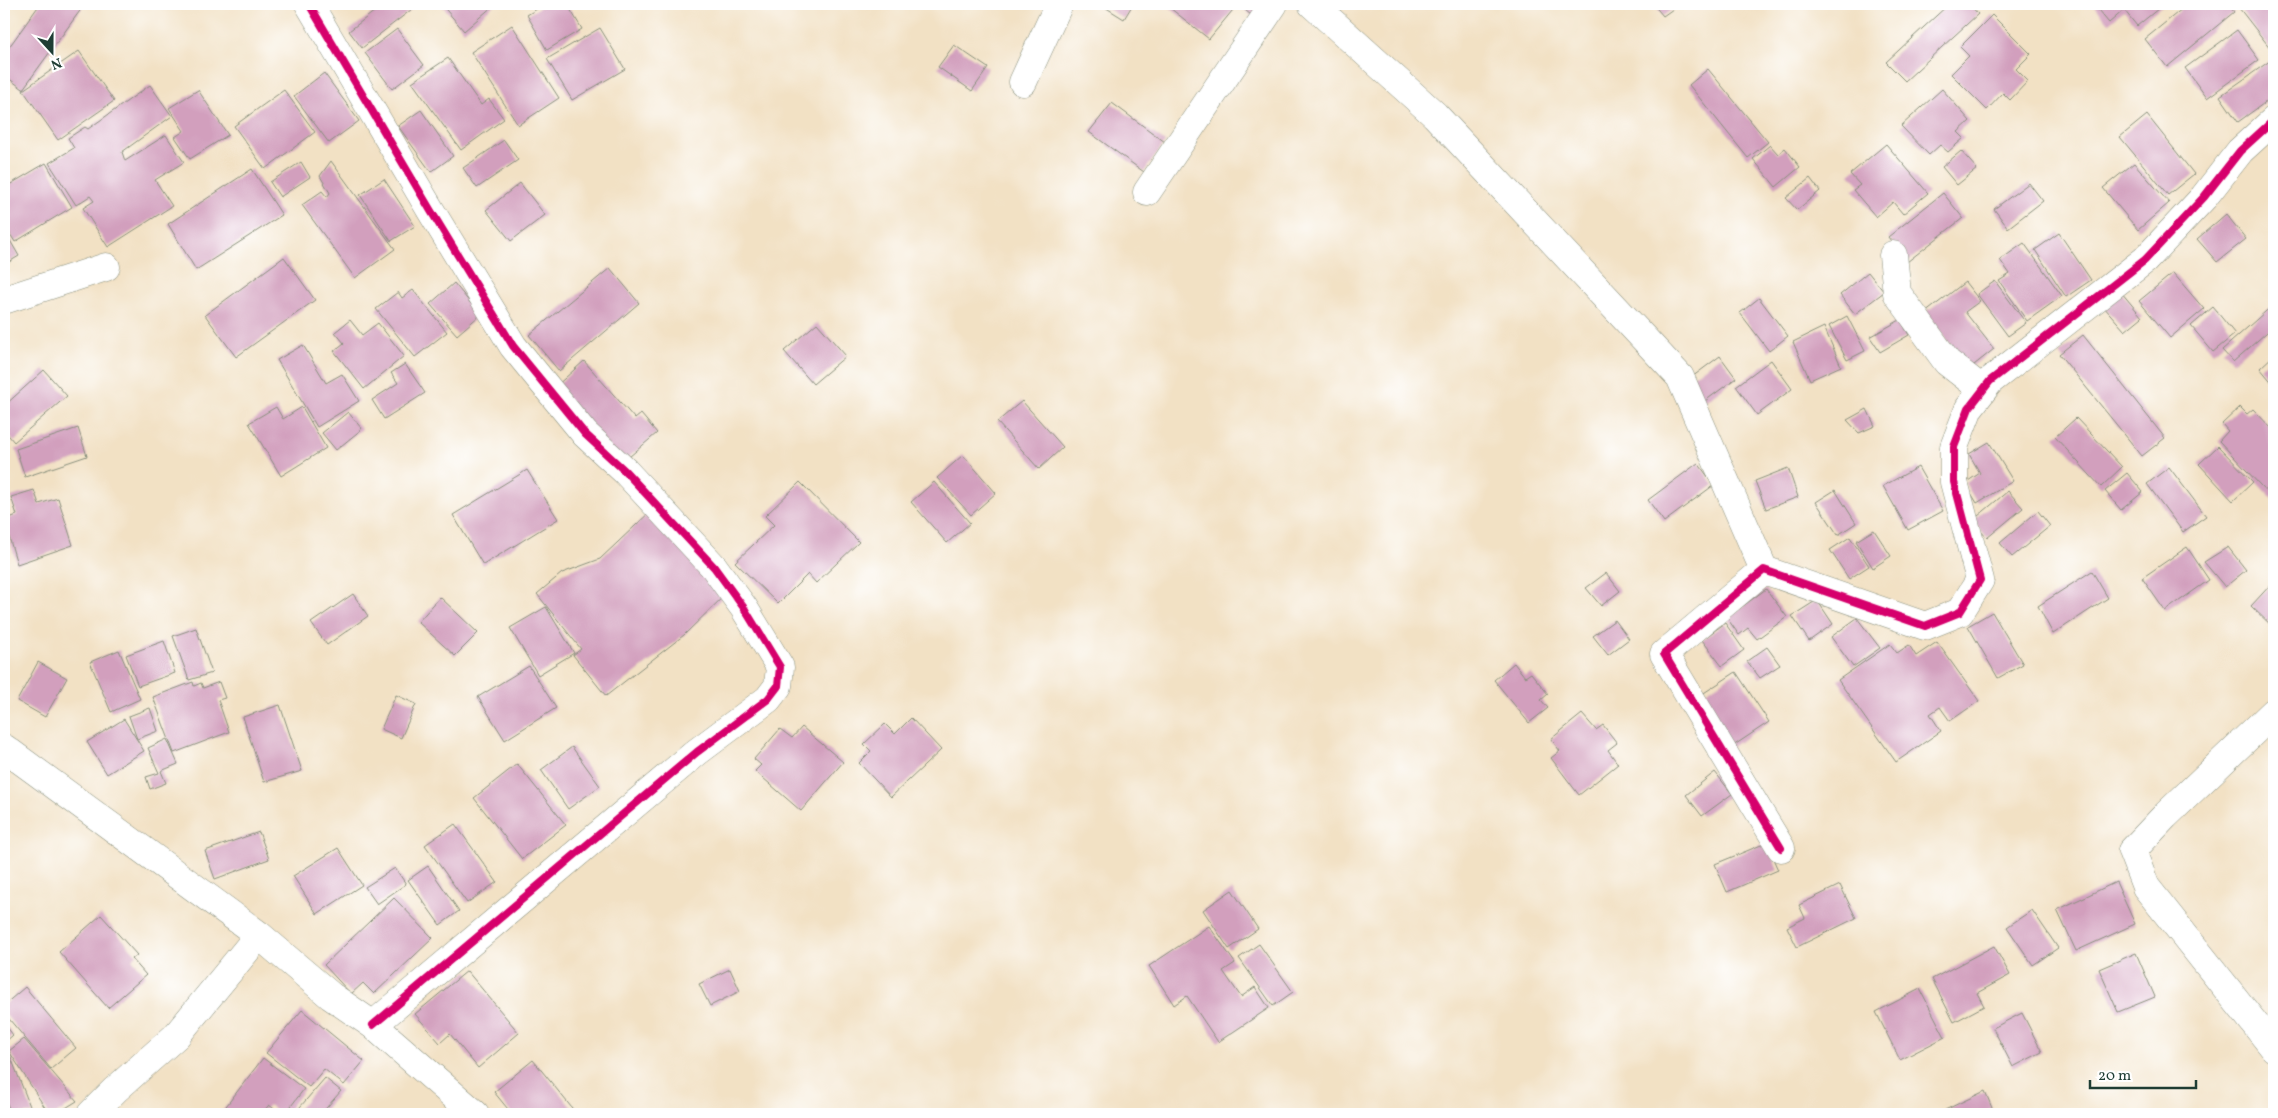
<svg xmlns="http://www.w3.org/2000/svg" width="2278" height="1118" viewBox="0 0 2278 1118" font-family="Vollkorn,serif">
	<rect width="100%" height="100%" fill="#fff"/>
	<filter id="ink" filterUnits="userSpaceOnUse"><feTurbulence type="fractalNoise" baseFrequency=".02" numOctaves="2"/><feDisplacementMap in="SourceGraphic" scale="10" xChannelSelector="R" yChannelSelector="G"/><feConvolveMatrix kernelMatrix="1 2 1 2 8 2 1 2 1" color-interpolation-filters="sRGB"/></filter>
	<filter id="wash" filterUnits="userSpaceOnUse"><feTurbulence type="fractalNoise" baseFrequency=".0096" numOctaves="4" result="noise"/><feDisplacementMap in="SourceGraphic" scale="20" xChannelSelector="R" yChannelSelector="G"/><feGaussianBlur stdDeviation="1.12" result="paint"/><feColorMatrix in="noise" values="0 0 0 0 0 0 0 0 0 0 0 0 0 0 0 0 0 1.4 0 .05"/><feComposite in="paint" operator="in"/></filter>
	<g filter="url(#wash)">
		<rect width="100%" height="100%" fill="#f2e1c4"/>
		<g id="blocks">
			<path fill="#d29fbd" d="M40,4H76L82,8L23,89L4,75V54Z
				M384,4H414L416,6L362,48L349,31Z
				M441,4H493L494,5L464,31Z
				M545,4H567L582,29L547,50L527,15Z
				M1100,4H1133L1124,19Z
				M1165,4H1236L1237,5L1209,39Z
				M1238,4H1272L1258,21Z
				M1653,4H1680L1663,16Z
				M1949,4H1969L1978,14L1905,81L1886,62Z
				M2093,4H2164L2137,26L2124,10L2109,23Z
				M2188,4H2228L2234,12L2167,67L2145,39Z
				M2246,4H2274V53L2239,8Z
				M1992,15L2031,54L2016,69L2028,81L2010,100L2003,93L1987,110L1951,74L1969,56L1960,47Z
				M512,25L559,98L518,125L471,52Z
				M600,28L625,69L572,100L547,59Z
				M397,29L424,65L392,89L365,53Z
				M2237,30L2259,60L2207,98L2185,68Z
				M954,45L988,68L972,91L938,67Z
				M79,51L114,101L58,140L23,90Z
				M448,58L481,105L489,99L504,119L461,150L412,82Z
				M2274,58V96L2238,122L2220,96Z
				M1708,69L1768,142L1748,158L1689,85Z
				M324,73L359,121L329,143L294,96Z
				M150,85L172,116L122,152L125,161L166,135L184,162L155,180L172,206L108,247L83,208L94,201L90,196L76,205L49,163L74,148L68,138L85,127L88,129Z
				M1942,89L1970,121L1958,132L1964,138L1948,152L1940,145L1929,155L1901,126Z
				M198,90L228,135L190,159L175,137L184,131L169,108Z
				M284,90L315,132L265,169L234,126Z
				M1112,103L1165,142L1144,172L1089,132Z
				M421,110L453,156L431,172L398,126Z
				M2147,115L2194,174L2168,195L2120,137Z
				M504,140L518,160L477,188L463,168Z
				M1886,144L1928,193L1903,214L1893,202L1876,217L1853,190L1860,185L1850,174Z
				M1770,145L1778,154L1785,148L1800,167L1776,187L1753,159Z
				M1961,151L1977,169L1957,185L1942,167Z
				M331,161L395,249L355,278L302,205L322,191L327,197L330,193L320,176Z
				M301,162L310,177L280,197L270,182Z
				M46,163L72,207L15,242L4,224V188Z
				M2134,163L2169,203L2138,230L2103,188Z
				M252,169L282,215L196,270L168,224Z
				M1810,178L1820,191L1797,210L1786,198Z
				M384,179L415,226L391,241L360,195Z
				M520,183L545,215L511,241L486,210Z
				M2029,183L2043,201L2008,228L1994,209Z
				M1943,193L1963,218L1907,262L1888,237Z
				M2226,214L2246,239L2217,262L2197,239Z
				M4,230L19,256L4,265Z
				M2059,233L2091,280L2066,297L2035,250Z
				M2024,243L2062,296L2027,321L1999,281L2010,274L2000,260Z
				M284,257L315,300L236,357L205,315Z
				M610,268L639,303L559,371L529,335Z
				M1868,272L1884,292L1855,314L1840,295Z
				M2173,273L2204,309L2170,338L2139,301Z
				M1995,281L2026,323L2008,336L1977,294Z
				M1965,282L1980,301L1965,312L1994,349L1969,369L1925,313Z
				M454,283L480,315L457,335L430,304Z
				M413,290L447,332L415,357L376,309L398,292L402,298Z
				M2121,292L2142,317L2125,331L2103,306Z
				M1759,298L1788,336L1769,351L1740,313Z
				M2274,304V326L2233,362L2222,350Z
				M2213,307L2235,334L2213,352L2191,326Z
				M1847,316L1865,351L1847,360L1829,326Z
				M350,320L362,335L378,323L404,356L364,389L334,351L344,343L335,332Z
				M1900,320L1909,335L1880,352L1870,337Z
				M817,323L846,356L813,384L784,351Z
				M1824,327L1841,366L1810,380L1793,342Z
				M2083,335L2165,438L2142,456L2059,354Z
				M303,345L326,383L342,374L359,401L317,427L277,360Z
				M2274,355V385L2260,368Z
				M1720,356L1736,378L1705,401L1688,380Z
				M1771,360L1792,389L1757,415L1736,386Z
				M584,361L635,419L641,414L657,433L622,463L555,387Z
				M405,364L425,393L384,419L372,400L398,383L391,373Z
				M44,370L67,396L14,442L4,430V406Z
				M1022,401L1063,447L1039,469L997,422Z
				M276,407L283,419L302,407L326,448L281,476L249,423Z
				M2240,407L2247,414L2253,409L2274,431V500L2219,441L2228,431L2222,424Z
				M1867,409L1875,426L1859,433L1847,420Z
				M348,412L362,429L336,450L322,433Z
				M2076,418L2122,467L2101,487L2055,437Z
				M78,428L87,456L25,477L16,449Z
				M1989,442L2013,481L1977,503L1965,483L1980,473L1969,454Z
				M2218,446L2253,482L2233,501L2199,464Z
				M963,455L996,493L971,515L937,478Z
				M1698,463L1714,485L1664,522L1648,500Z
				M1918,467L1943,511L1908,530L1883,486Z
				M2169,467L2206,516L2183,532L2147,484Z
				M1788,468L1798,497L1766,509L1755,481Z
				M527,470L558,519L483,565L453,515Z
				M2127,473L2143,492L2121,510L2105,491Z
				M800,482L859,542L816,583L808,574L778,604L735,562L774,525L765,516Z
				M934,482L970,523L947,543L911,502Z
				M34,490L39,504L58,498L73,545L17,564L4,520L17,515L11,497Z
				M1835,490L1856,523L1838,535L1816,502Z
				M2008,491L2023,508L1987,538L1972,521Z
				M653,509L730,590L684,635L606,696L573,655L581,649L537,594L562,573L600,559Z
				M2038,511L2050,526L2012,557L2000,543Z
				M1874,530L1891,556L1873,568L1856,541Z
				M1850,537L1869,566L1849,579L1830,550Z
				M2187,547L2209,580L2165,611L2142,578Z
				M2228,547L2246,570L2225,587L2204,562Z
				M2092,571L2108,598L2053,634L2038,606Z
				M1606,573L1620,591L1601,606L1586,588Z
				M2274,581V628L2251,606Z
				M1766,589L1787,617L1757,639L1748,628L1739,635L1727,618Z
				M353,594L368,616L327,645L311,623Z
				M440,597L478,633L455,656L418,622Z
				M1817,600L1833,624L1809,641L1792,616Z
				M546,607L574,653L538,675L510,628Z
				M1992,612L2023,664L1998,678L1968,626Z
				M1857,618L1880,648L1853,667L1831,637Z
				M1615,620L1629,639L1608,655L1593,636Z
				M1725,623L1744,650L1722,666L1702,640Z
				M196,628L212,673L189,680L173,636Z
				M164,641L175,673L138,686L126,655Z
				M1937,642L1979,701L1950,721L1940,707L1930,714L1941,731L1896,762L1838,680L1890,644L1897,653L1909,645L1916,656Z
				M1767,647L1780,665L1760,678L1747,661Z
				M119,650L140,699L111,712L90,662Z
				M38,662L67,678L45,717L17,701Z
				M1514,663L1525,677L1531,673L1548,694L1541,700L1548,708L1529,723L1494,680Z
				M529,666L556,708L505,740L478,697Z
				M1736,672L1769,722L1727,750L1693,700Z
				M193,682L194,686L201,683L203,688L219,682L225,698L218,700L229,732L174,753L153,697Z
				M396,695L416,704L401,738L381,729Z
				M280,705L302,771L264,782L243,717Z
				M150,708L158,731L137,739L129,716Z
				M1582,714L1596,730L1603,725L1617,743L1608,750L1618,764L1579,795L1551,758L1560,751L1551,739Z
				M911,718L941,750L891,797L859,763L871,751L864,744L885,724L895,734Z
				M124,719L144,751L107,774L87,742Z
				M802,727L843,762L801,811L755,771L761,765L754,759L780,729L792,738Z
				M167,739L178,764L161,771L166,783L150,789L146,777L159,773L148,748Z
				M572,747L600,786L568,809L541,770Z
				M517,764L566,825L522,859L474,798Z
				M1715,772L1732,794L1702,816L1686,795Z
				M455,824L497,882L467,903L425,845Z
				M259,832L269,859L215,879L205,851Z
				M1766,843L1778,870L1727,892L1715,864Z
				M338,848L362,885L317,914L293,876Z
				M428,866L459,911L440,925L408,880Z
				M395,868L406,884L377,904L365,887Z
				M2116,882L2135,924L2076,951L2057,910Z
				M1840,885L1856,918L1797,947L1787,927L1805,918L1799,905Z
				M1232,890L1258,929L1229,949L1203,910Z
				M394,898L433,938L374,994L363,983L351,994L324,965Z
				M2032,910L2058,948L2033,965L2007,927Z
				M101,915L137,955L132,959L146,975L108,1008L59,952Z
				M1209,926L1235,963L1223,971L1241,997L1255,987L1269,1008L1218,1042L1187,996L1174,1005L1149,966Z
				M1259,944L1293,992L1273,1006L1239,958Z
				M1994,946L2010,975L1977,993L1984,1006L1954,1022L1932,979Z
				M2136,953L2155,997L2118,1012L2099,969Z
				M730,969L740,991L710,1006L699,984Z
				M467,971L519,1033L478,1068L450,1034L440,1043L415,1014Z
				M25,987L76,1048L51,1069L4,1013V1005Z
				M1920,989L1945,1037L1900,1060L1876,1012Z
				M302,1010L364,1061L344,1085L324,1069L309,1087L266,1053Z
				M2022,1013L2042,1052L2013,1067L1993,1028Z
				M4,1023L13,1035L4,1043Z
				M24,1039L77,1101L56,1114H49L9,1051Z
				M10,1055L33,1114H11L4,1096V1085L7,1084L4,1077V1058Z
				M263,1058L304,1089L285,1114H281L269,1105L261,1114H220Z
				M533,1060L576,1113L575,1114H512L494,1092Z
				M325,1078L341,1091L321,1114H294Z
				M1985,1091L1992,1108L1987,1112L1988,1114H1946L1945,1110Z"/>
		</g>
	</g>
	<g filter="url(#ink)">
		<use href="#blocks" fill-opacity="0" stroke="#888f7c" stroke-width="1"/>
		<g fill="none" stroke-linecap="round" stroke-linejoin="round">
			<defs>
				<path id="street" d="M309,4L431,211L513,346L585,434L625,471L714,567L744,608L780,667L778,686L768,699L697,752L373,1025
					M1312,4L1435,115L1680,377L1764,570
					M1023,82L1059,4
					M1147,192L1274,4
					M1893,255L1897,293L1947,362L1983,390
					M4,300L106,267
					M2274,712L2165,816L2132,851L2146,887L2274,1048
					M4,748L259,935L331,996L373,1025L475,1114
					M1781,848L1664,654L1764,570L1925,626L1960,612L1980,580L1954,482V447L1969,408L1990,381L2145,260L2204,197L2240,151L2274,120
					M91,1114L115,1090L176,1036L259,935"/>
			</defs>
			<use href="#street" stroke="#888f7c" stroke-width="29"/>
			<use href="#street" stroke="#fff" stroke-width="28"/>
			<defs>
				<path id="cycleway" d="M309,4L431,211L513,346L585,434L625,471L714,567L744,608L780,667L778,686L768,699L697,752L373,1025
					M1781,848L1664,654L1764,570L1925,626L1960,612L1980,580L1954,482V447L1969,408L1990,381L2145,260L2204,197L2240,151L2274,120"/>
			</defs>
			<use href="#cycleway" stroke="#fff" stroke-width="11"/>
			<use href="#cycleway" stroke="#d6006c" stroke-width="8"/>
		</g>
	</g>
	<rect width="2278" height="1118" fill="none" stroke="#fff" stroke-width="20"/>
	<g transform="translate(52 52) rotate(159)" stroke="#ffffff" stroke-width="4" paint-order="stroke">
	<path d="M0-4L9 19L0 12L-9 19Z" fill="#1f3d34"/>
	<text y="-8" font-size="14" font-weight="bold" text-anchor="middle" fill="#1f3d34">N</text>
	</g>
	<path d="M2090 1080v8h106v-8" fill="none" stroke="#1f3d34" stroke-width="2.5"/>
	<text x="2098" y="1080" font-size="15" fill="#1f3d34" stroke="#ffffff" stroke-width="4" paint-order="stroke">20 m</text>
</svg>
